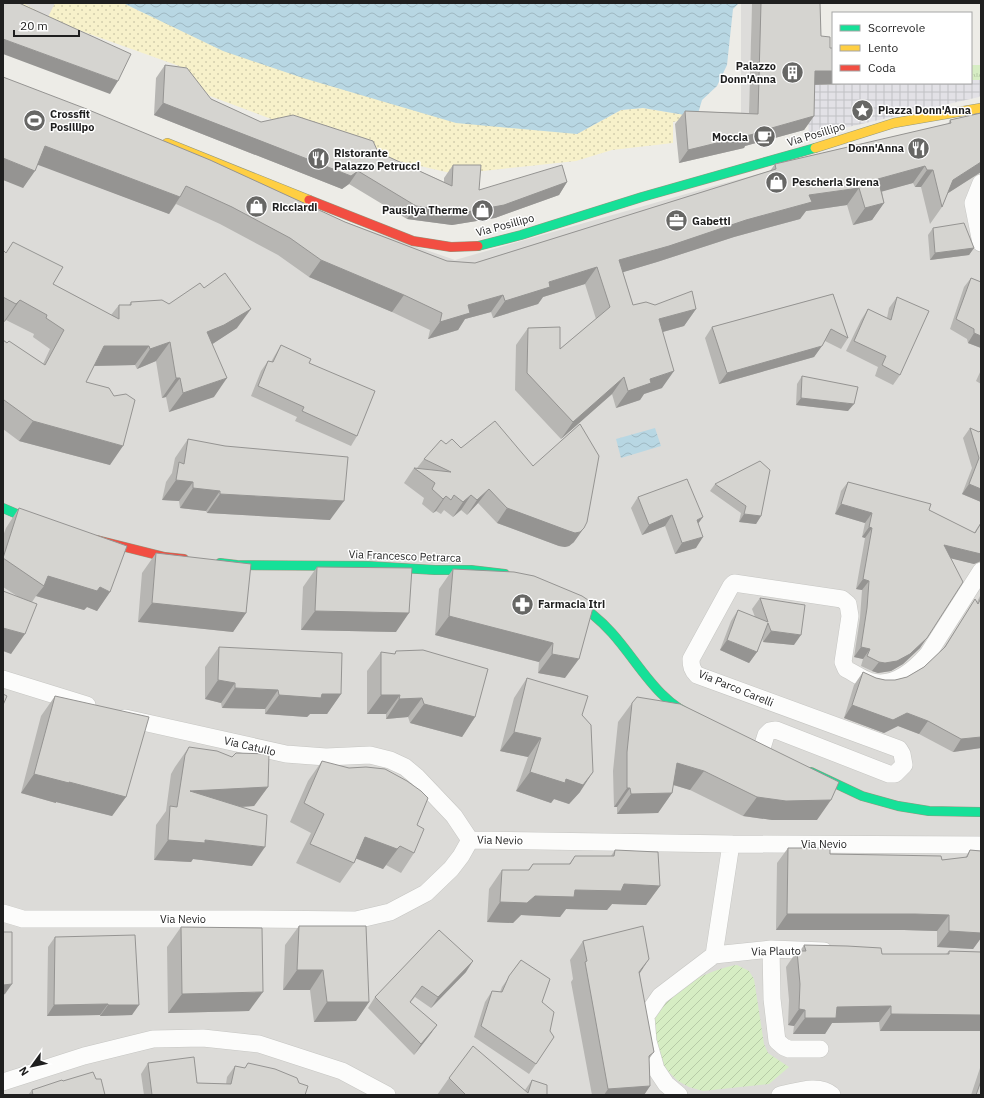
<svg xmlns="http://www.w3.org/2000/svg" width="984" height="1098" font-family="'IBM Plex Sans',sans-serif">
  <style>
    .residential { fill: #dcdbd8 }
    .grass { fill: url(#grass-tufts) }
    .sand { fill: url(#sand-dots) }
    .garden { fill: url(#garden-furrows) }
    .plaza { fill: url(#plaza-grid) }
    .water { fill: url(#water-waves) }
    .pier { fill: #dddcda }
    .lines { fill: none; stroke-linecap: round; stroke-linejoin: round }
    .street-casing { stroke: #c6c6c3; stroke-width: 18 }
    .fast-casing { stroke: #94987e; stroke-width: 10 }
    .slow-casing { stroke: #94987e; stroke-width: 10 }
    .jam-casing { stroke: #94987e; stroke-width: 10 }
    .street { stroke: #fcfcfb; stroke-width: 17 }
    .fast { stroke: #16e098; stroke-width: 9 }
    .slow { stroke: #ffcf43; stroke-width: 9 }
    .jam { stroke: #f24e42; stroke-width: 9 }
    .wall { fill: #b7b6b3 }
    .shaded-wall { fill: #959492 }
    .building { fill: #d5d4d0; stroke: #959492 }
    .labels { text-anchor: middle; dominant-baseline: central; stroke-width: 3; stroke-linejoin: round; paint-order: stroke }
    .poi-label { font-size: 11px; font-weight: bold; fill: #1f1f1f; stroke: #fff; text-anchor: start }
    .street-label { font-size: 11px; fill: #1f1f1f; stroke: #fff }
  </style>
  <defs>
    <pattern id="grass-tufts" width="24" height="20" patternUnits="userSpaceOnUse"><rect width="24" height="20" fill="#d6edc3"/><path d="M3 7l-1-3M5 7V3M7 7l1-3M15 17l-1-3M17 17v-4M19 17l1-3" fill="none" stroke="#b7cba7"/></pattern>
    <pattern id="sand-dots" width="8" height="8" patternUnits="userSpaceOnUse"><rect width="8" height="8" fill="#f7f1ca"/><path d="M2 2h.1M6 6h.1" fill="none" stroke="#d3cead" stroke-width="1.8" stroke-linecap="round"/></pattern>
    <pattern id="garden-furrows" width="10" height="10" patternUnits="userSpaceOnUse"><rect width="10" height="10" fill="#d6edc3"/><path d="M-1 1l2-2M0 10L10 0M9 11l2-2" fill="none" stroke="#b7cba7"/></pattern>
    <pattern id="plaza-grid" width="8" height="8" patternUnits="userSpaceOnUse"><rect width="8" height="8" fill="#e2e1e6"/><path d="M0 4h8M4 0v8" fill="none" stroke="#c1c1c5"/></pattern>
    <pattern id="water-waves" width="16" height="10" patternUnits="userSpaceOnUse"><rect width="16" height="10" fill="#b8d7e3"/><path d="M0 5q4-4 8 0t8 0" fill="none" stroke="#9eb8c2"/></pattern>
  </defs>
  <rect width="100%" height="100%" fill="#edece7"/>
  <path class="residential" d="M3,95L244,187L455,260L714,186L945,124L981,118V1095H3Z"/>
  <path class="grass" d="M971,65H981V80H971Z"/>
  <path class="sand" d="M3,3H123L139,11L577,134L621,110L643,108L697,117L673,122V143L612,150L576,161L455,174L359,152L210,96L179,66Z"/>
  <path class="garden" d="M737,965L749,971L754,979L764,1044L768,1053L789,1067L769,1084L703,1091L689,1087L678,1081L665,1068L657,1052L654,1014C657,1009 661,1003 665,999C678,985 718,967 737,965Z"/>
  <path class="plaza" d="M971,80H981V95L979,97L809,136L806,85L892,83H971Z"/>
  <path class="water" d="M123,3H739L733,9L727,65L717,86L702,100L697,117L643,108L621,110L577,134L456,123L303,78L223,51Z
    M655,428L661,446L621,458L616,439Z"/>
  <path class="pier" d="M23,3H55L48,17Z
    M741,3H752L749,127L741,124Z"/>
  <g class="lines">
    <defs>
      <path id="street" d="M981,183L973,203L981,243
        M3,679L87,705
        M125,718L286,754L326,757L370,755L390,760L405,767L417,777L454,816L470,840
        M762,748L766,735L770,731L776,730L889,774H895L904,765L902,754L899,749L697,675C692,670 691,666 691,659L731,586L734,583L842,599L848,604L850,616L843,662L846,669C854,673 861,678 869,681C892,689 914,670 928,654L981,571
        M470,840L731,844L981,845
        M3,913L23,919H255L356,920L390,912L426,893L451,869L461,856L470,840
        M771,949L772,999L777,1041L784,1047L789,1049H820
        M714,955L771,949L824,951
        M3,1082L84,1056L153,1039L203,1038L259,1044L342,1071L387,1095
        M679,1095L666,1084L656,1069L648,1041L646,1016L660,996L714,955L731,844
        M780,1095C796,1092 818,1083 832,1095"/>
      <path id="fast" d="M478,246L521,235L642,197L815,148
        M3,508L42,525
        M220,563L237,565L368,566L435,570H471L505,574
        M567,596C584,607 598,617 612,633C639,663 657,702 697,718
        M811,772L862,796L898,806L929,811L981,812"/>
      <path id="slow" d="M167,143L309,200
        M815,148L894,123L981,108"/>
      <path id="jam" d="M309,200L413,241L451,247L478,246
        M97,540L165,557L184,559"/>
    </defs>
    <use href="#street" class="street-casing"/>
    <use href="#fast" class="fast-casing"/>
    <use href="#slow" class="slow-casing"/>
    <use href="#jam" class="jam-casing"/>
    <use href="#street" class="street"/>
    <use href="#fast" class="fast"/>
    <use href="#slow" class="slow"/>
    <use href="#jam" class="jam"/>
  </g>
  <path class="wall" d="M752,3H820L821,36L830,48L833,83H880L814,85V116L804,130L745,146L744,148L679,163L675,124L685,111L749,113Z
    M165,65L211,99L261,122L378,152L444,182V178L453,165L479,190L567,182L559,195L495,218L452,225L407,219L349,184L342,189L154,115L156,78Z
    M3,77L345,222L447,261L475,263L770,171L775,164L948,124L950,120L981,113V172L948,193L942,207L930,224L921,187H915L913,183L882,191L884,203L872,220L853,225L847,205L806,211L800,219L734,237L657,262L623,272L633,305H655L696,309L684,326L663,332L662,388L644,394L640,400L616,408L612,394L561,439L515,390L516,345L528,328L560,349L596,319L585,284L543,297L538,304L493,318L491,312L465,319L458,330L428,339L430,330L392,312L309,277L278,255L220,224L176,204L169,214L38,164L23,188Z
    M933,228L974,248L969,255L930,260L928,235Z
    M3,250L6,253L53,284L111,315L119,305H129L131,302L169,304L237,328L212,344L214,397L169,412L166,397L162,398L156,361L137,369L135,365L94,366L86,382L110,465L19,441L3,429V340L43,364L50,349L33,337L34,334L6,320L3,323Z
    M971,278L981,282V348L968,343L967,339L950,329L964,287Z
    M833,294L848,338L841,349L825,341L814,357L719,384L705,338L712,327Z
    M897,297L900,375L893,385L875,376L878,367L846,351L861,320L868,309L887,318L889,308Z
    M281,345L309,363L357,436L351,446L295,421L297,417L251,396L261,371L268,361L271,362L275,355Z
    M981,370V384L976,381Z
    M802,376L848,411L796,405L797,384Z
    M970,428L979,432L981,430V502L962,494L972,468L963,438Z
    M188,439L330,520L207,513L206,511L180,508L179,501L162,500L166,482L172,473L175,458Z
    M446,444L461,448L574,542L569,546L565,547L559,546L497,523L478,503L467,515L461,510L453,517L444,510L441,514L436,511L433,513L422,504L424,498L404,483L414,468H417L424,459Z
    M848,482L929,510L974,533L981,522V561L974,564L951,558L920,648L903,664L891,671L878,673L872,671L861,666L863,659L854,657L860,618L862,590L856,589L865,538L862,537L865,523L835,514L841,491Z
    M715,484L761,516L756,524L739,522L741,513L710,491Z
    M638,497L698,524L696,548L675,554L665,526L642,535L631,508Z
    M19,508L110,592L97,611L87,607L84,610L36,596L32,602L11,654L17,596L3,587V536L6,528Z
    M156,553L246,613L233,632L138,622L142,573Z
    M317,567L396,632L301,630L303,587Z
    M453,569L534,576L565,678L538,673L539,662L435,635L439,589Z
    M981,594V748L953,752L919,734L898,726L884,733L844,718L854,685L863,672L876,678L885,680H895L907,677L924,667L943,649L967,612L975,599L977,602Z
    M760,598L794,645L763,642L762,638L757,652L749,663L720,650L731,621L738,610L755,617L752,609Z
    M219,647L341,694L327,714H310L307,717L265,714V709L222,708L221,703L205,699V667Z
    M396,651L475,717L462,737L410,723L408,717L386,719V714H367V671L381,652L394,654Z
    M527,678L582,715L580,792L569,804L554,799L551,803L516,791L528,757L500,751L514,698Z
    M55,696L126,797L112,816L56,802V803L21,793L41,716Z
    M632,703L817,820H772L743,816L690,790L673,785L672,793L658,813L617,814V807H614L613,771L618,722Z
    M189,747L268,787L254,806L241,807L252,866L193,859L191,862L154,860L156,825L166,811L171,774L175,767Z
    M322,761L417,825L414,853L401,873L386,865L383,869L356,858L354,863L340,883L296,863L311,833L290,822L308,781Z
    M788,848L830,854L942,860L965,858L970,850L981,851V938L973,949L937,947V931L904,930H776L777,863Z
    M615,850L660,886L646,905L612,904L607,910L566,909L560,917L521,915L513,923L487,922L489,889L502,870H528L533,864H569L575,856H611Z
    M299,926L369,1002L356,1021L314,1022L310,990H283L285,945Z
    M181,927L249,1011L168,1013L167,947Z
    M55,937L132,1015L100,1016V1015L47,1016L48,947Z
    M583,941L639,974L654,1052L649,1059L650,1086L644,1095H592L571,982L573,979L570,960Z
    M804,945L882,954H946L949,951L981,952V1031H880L879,1022L832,1023L825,1034H793L794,1026L788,1025L789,1000L786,967L797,951H800Z
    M521,960L542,1002L536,1064L529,1074L474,1037L485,1002L492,991L500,992L502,987Z
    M466,972L431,1008L415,997L410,1003L437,1025L429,1036L414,1055L368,1008L375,997Z
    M148,1063L197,1083L226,1084L227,1077L235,1066L299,1083L305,1095H144L141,1074Z
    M981,1067V1095H971L980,1068Z
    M449,1078L525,1090L532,1080L547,1095H437Z
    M96,1079L105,1095H28L32,1090L63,1081Z"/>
  <path class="shaded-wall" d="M3,39L118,81L110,94L3,54Z
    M815,71H833V83H880L805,85Z
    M163,103L358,171L349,184L342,189L154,115Z
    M814,116L804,130L745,146L744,148L679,163L688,150L754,133Z
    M45,146L180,197L169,214L33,163Z
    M3,158L35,171L23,188L3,180Z
    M981,162V172L942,197L953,180Z
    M925,166L913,183L866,196L878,179Z
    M927,170H933L921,187H915Z
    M567,182L559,195L495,218L452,225L407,219L416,206Z
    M859,188L847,205L806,211L800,219L734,237L657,262L607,277L619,260L809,195Z
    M884,203L872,220L853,225L865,208Z
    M974,248L969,255L930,260L935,253Z
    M321,260L404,295L392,312L309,277Z
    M597,267L585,284L543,297L538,304L493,318L505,301L549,282Z
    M503,295L491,312L465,319L458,330L428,339L440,322L468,305Z
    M20,300L6,320L3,323L16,304Z
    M251,309L237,328L211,345L207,332Z
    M696,309L684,326L648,336L659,319Z
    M974,333L981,336V348L968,343Z
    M170,342L156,361L137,369L150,349Z
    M104,346H149L135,365L90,366Z
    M822,346L814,357L719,384L727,373Z
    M674,371L662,388L644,394L640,400L616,408L628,391L650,379Z
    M624,377L612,394L561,439L573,422Z
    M176,378H180L166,397L162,398Z
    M227,378L214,397L169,412L183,393Z
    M801,398L854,404L848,411L796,405Z
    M33,421L123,446L110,465L19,441Z
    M176,480L193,482L179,501L162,500Z
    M969,484L981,489V502L962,494Z
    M193,488L220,491L206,511L180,508Z
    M489,489L478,503L467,515L477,500Z
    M220,494L344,501L330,520L207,513Z
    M471,495L461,510L453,517L463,502Z
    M446,496L436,511L433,513L443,499Z
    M841,504L872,513L865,523L835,514Z
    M507,508L584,528L574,542L569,546L565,547L559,546L497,523Z
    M744,514L761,516L756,524L739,522Z
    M672,515L665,526L642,535L649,525Z
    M703,517L695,528L697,520Z
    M869,527L872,528L865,538L862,537Z
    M703,537L696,548L675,554L682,543Z
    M944,545L981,554V561L974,564L937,555Z
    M48,576L100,587L110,592L97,611L87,607L84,610L36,596L44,586Z
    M863,579L869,581L862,590L856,589Z
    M152,603L246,613L233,632L138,622Z
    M315,611L409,613L396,632L301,630Z
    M449,616L553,643L539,662L435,635Z
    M3,628L25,634L11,654L3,651Z
    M771,631L801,635L794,645L763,642Z
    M927,638L920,648L903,664L891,671L878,673L872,671L879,662Z
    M727,640L757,652L749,663L720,650Z
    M861,647L870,649L863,659L854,657Z
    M552,654L579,659L565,678L538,673Z
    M218,680L235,683L221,703L205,699Z
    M235,688L278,690L265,709L222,708Z
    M322,694H341L327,714H310L307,717L265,714L279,695Z
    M381,695H400L386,714H367Z
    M422,698L408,717L386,719L399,699Z
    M424,704L475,717L462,737L410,723Z
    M852,705L907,713L928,721L919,734L898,726L884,733L844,718Z
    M514,732L541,738L528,757L500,751Z
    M981,737V748L953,752L961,739Z
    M677,763L704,771L690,790L664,782Z
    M530,772L566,779L593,772L580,792L569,804L554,799L551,803L516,791Z
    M34,774L69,782L126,797L112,816L56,802V803L21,793Z
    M268,787L254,806L176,811L190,791Z
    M627,788H630L617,807H614Z
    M672,793L658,813L617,814L631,794Z
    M757,797L831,800L817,820H772L743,816Z
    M365,837L400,846L383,869L352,857Z
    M168,840H205L265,847L252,866L193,859L191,862L154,860Z
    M624,884L660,886L646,905L612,904L607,910L566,909L560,917L521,915L513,923L487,922L500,902L535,896L575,890Z
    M787,914H915L949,915L937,931L904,930H776Z
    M949,931L981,933V938L973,949L937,947Z
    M649,959L636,979L639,972Z
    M473,961L466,972L431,1008L438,997Z
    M297,970H323L310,990H283Z
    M12,984L5,994L3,995V985Z
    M263,992L249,1011L168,1013L182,994Z
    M327,1002H369L356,1021L314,1022Z
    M108,1004L100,1015L47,1016L54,1005Z
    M108,1005H139L132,1015L100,1016Z
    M891,1006L879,1022L832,1023L825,1034H793L805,1018L837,1007Z
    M799,1009L805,1010L794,1026L788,1025Z
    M891,1014L981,1015V1031H880Z
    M437,1025L429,1036L414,1055L421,1044Z
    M650,1086L644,1095H604L608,1089Z"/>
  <path class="building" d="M3,3H19L131,54L118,81L3,39Z
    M761,3H820L821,36L830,37V48H833V71H815L814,116L754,133V134L688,150L685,111L758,114Z
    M165,65L187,68L211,99L261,122L293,115L373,141L378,152L452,186L453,165H481L479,190L562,165L567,182L504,205L461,213L416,206L358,171L351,176L163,103Z
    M3,77L84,108L210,160L345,222L447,261L475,263L776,169L775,164L951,123L950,120L981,113V162L953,180L942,207L933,170H927L925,166L878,179L884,203L865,208L859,188L809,195L812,202L746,220L669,246L619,260L633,305L646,302L655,305L692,291L696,309L659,319L674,371L650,379L651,383L628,391L624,377L573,422L527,373L528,328L560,327V349L610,307L597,267L549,282L550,287L505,301L503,295L468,305L470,313L440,322L442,313L404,295L321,260L290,238L232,207L186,186L180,197L45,146L35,171L3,158Z
    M964,223L974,248L935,253L933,228Z
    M13,242L63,267L53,284L119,319V305H131V302L162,300L169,304L200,283L204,288L225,273L251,309L224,325L207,332L227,378L183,393L180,378H176L170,342L150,349L149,346H104L86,382L109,388L114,396L126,394L135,400L123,446L33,421L4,400L3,401V340L7,343L9,341L45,365L64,330L46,318L47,315L20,300L16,304L3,297V250L6,253Z
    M971,278L981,282V336L974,333V329L956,319Z
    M833,294L848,338L831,329L822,346L727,373L712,327Z
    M897,297L929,311L900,375L882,365L886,356L854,341L868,309L891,320Z
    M281,345L311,359L309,363L375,391L357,436L302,411L304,407L258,386L268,361L273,362Z
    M802,376L858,387L854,404L801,398Z
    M495,421L533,466L580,424L599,456L587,522L584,528L580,532L575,533L569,531L507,508L489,489L477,500L471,495L463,502L454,495L451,500L446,496L443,499L432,489L435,483L414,468L451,472L424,459L441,440L446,444L452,439L461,448Z
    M970,428L979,432L981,430V489L969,484L979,458Z
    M188,439L225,446L348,457L344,501L220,494V491L193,488V482L176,480L179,462L184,464Z
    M760,461L770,470L761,516L744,514L746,506L715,484Z
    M687,479L703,517L697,520L703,537L682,543L672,515L649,525L638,497Z
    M848,482L931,504L929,510L975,533L981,523V554L944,545L963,582L927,638L910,654L897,661L885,663L879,662L867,656L870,649L861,647L867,608L869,581L863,579L872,528L869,527L872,513L841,504Z
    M19,508L127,546L110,592L100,587L97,591L48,576L44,586L3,558Z
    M156,553L251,564L246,613L152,603Z
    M317,567L412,568L409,613L315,611Z
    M453,569L514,572L534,576L582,596L594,604L579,659L552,654L553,643L449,616Z
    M3,591L37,604L25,634L3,628Z
    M760,598L805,605L801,635L771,631L768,623L757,652L727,640L738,610L768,622Z
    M981,598V737L961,739L928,721L907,713L893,720L852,705L863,672L876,678L885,680H895L907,677L924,667L945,647L975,599L978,604Z
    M219,647L342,653L341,694H322L321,698L279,695L278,690L235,688V683L218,680Z
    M423,650L488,669L475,717L424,704L422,698L399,699L400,695H381V652L395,654L396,651Z
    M527,678L588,696L582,715L591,725L593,772L583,785L566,779L565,783L530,772L541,738L514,732Z
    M3,694L7,696L3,705Z
    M55,696L149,717L126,797L69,782V783L34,774Z
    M637,697L680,704L839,782L831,800L786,801L757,797L704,771L677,763L672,793L631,794L630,788H627V752L632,703Z
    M189,747L217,751L232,757L236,753L269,754L268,787L190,791L267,815L265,847L205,840V843L168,840L170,806L177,807L185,755Z
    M322,761L349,768L366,767L385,769L407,781L421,791L428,798L417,825L424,829L414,853L400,846L397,849L365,837L354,863L310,844L324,814L304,803Z
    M788,848H830V854L941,856L942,860L967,857L970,850L981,851V933L949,931V915L915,914H787Z
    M615,850L658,852L660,886L624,884L621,891L575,890L574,897L535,896L527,903L500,902L502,870H529L533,864H570L575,856H614Z
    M299,926H366L369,1002H327L323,970H297Z
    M643,926L649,959L639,972L654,1052L649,1056L650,1086L608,1089L585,962L587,961L583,941Z
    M181,927L262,928L263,992L182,994Z
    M439,930L473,961L438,997L422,986L410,1002L437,1025L421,1044L375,997Z
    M3,932H12V984L3,985Z
    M135,935L139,1005H108V1004L54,1005L55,937Z
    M804,945L847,946L881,948L882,954H949V951L981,952V1015L891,1014V1006L837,1007L836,1018H805V1010L799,1009L800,984L797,951H806Z
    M521,960L550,979L542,1002L554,1012L550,1031L554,1037L536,1064L481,1026L492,991L502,992L509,976Z
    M473,1046L528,1093L532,1080L547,1085V1095H466L449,1078Z
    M194,1057L197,1083L231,1084L235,1066L245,1068L248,1063L275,1069L297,1078L299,1083L308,1086L305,1095H152L148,1063Z
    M93,1072L96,1079H101L105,1095H33L32,1090L62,1080L63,1081Z
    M981,1081V1095H976Z"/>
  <defs>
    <symbol id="building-disc" viewBox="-11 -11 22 22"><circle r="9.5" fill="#676765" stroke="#fff"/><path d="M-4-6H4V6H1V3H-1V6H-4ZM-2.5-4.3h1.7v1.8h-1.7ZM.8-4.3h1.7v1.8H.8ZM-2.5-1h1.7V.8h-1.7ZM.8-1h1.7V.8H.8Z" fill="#fff"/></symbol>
    <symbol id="sight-disc" viewBox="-11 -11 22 22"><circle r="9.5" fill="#676765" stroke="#fff"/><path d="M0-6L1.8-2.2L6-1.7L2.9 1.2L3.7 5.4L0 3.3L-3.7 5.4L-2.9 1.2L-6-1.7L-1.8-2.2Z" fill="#fff"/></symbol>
    <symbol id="stadium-disc" viewBox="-11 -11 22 22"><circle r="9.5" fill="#676765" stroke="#fff"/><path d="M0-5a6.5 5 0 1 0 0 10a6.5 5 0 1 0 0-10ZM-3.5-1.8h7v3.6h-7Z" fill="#fff"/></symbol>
    <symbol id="cafe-disc" viewBox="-11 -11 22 22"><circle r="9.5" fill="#676765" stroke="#fff"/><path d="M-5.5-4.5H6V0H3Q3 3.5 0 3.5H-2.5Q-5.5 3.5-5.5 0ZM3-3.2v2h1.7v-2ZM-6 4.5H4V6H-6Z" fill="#fff"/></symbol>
    <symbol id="restaurant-disc" viewBox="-11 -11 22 22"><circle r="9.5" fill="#676765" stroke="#fff"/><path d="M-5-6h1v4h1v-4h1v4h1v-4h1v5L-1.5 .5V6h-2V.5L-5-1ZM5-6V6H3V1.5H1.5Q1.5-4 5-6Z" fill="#fff"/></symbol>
    <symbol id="shop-disc" viewBox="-11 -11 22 22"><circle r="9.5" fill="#676765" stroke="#fff"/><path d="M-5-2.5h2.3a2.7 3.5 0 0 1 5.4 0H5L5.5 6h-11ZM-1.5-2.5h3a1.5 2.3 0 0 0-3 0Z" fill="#fff"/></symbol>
    <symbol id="office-disc" viewBox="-11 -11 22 22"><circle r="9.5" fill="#676765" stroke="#fff"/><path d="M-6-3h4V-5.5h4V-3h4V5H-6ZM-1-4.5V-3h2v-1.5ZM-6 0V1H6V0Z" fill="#fff"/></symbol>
    <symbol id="pharmacy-disc" viewBox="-11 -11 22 22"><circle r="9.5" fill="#676765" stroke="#fff"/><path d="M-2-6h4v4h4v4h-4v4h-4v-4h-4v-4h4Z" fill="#fff"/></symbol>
  </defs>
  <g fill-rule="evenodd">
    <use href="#building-disc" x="780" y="60" width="25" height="25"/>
    <use href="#sight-disc" x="850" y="98" width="25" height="25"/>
    <use href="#stadium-disc" x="22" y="108" width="25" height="25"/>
    <use href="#cafe-disc" x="752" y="124" width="25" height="25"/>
    <use href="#restaurant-disc" x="906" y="136" width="25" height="25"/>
    <use href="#restaurant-disc" x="306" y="146" width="25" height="25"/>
    <use href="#shop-disc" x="764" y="170" width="25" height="25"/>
    <use href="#shop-disc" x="244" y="194" width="25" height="25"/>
    <use href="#shop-disc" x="470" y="198" width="25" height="25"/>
    <use href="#office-disc" x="664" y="208" width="25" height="25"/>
    <use href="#pharmacy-disc" x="510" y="592" width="25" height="25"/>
  </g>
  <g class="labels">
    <g class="poi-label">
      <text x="776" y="66" text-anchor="end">Palazzo<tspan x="776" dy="13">Donn'Anna</tspan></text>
      <text x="878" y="110">Piazza Donn'Anna</text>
      <text x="50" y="114">Crossfit<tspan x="50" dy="13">Posillipo</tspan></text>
      <text x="748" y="137" text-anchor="end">Moccia</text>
      <text x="904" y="148" text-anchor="end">Donn'Anna</text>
      <text x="334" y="153">Ristorante<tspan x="334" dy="13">Palazzo Petrucci</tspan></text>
      <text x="792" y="182">Pescheria Sirena</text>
      <text x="272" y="207">Ricciardi</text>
      <text x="468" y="210" text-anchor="end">Pausilya Therme</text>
      <text x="692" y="221">Gabetti</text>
      <text x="538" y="604">Farmacia Itri</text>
    </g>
    <g class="street-label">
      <text transform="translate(816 134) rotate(-17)">Via Posillipo</text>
      <text transform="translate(505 225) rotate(-15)">Via Posillipo</text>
      <text transform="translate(405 556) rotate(2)">Via Francesco Petrarca</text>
      <text transform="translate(736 688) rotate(22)">Via Parco Carelli</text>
      <text transform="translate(250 746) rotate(13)">Via Catullo</text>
      <text transform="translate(500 840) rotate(1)">Via Nevio</text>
      <text x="824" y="844">Via Nevio</text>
      <text x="183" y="919">Via Nevio</text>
      <text transform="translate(776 951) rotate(-1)">Via Plauto</text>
    </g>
  </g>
  <rect width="984" height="1098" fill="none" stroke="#1f1f1f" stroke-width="8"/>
  <rect x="832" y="12" width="140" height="72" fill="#ffffff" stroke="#a5a5a5"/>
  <rect x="840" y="25" width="20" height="6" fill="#16e098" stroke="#a5a5a5"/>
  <text x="868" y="32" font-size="12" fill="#1f1f1f">Scorrevole</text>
  <rect x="840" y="45" width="20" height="6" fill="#ffcf43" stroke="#a5a5a5"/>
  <text x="868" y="52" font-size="12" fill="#1f1f1f">Lento</text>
  <rect x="840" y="65" width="20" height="6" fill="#f24e42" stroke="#a5a5a5"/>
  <text x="868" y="72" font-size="12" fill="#1f1f1f">Coda</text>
  <g transform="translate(32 1066) rotate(237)" stroke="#ffffff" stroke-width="3" paint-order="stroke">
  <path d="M0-3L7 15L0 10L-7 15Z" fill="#1f1f1f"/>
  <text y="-6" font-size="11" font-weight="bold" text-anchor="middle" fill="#1f1f1f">N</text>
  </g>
  <path d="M14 30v6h65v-6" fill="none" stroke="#1f1f1f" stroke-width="2"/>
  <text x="20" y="30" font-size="12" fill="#1f1f1f" stroke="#ffffff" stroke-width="3" paint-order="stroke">20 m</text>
</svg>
